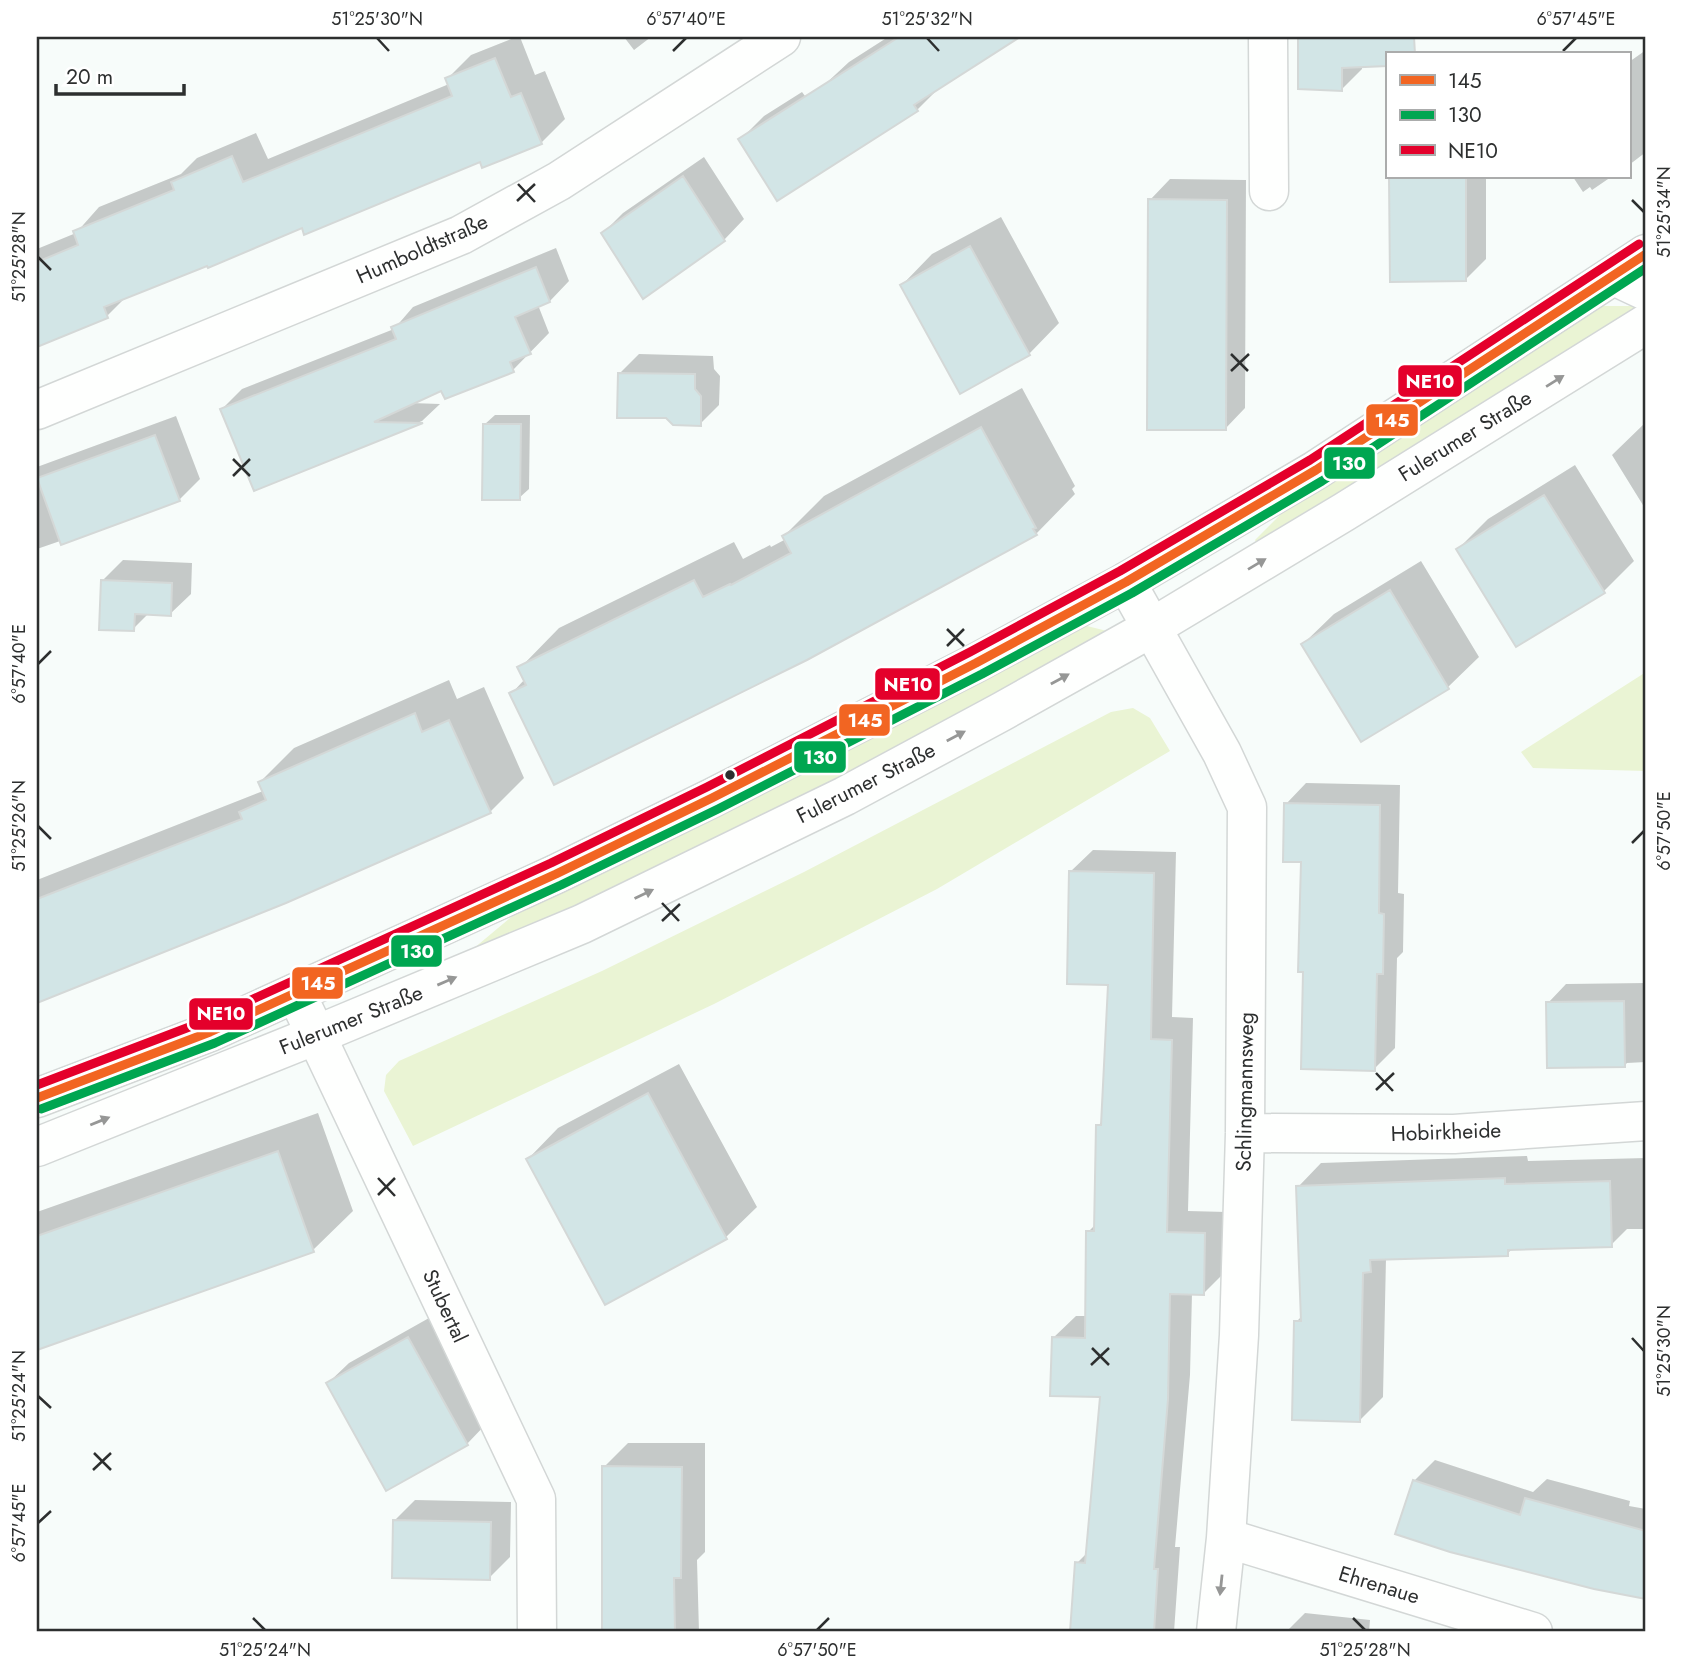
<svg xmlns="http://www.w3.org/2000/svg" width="1683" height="1669" font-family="Jost,sans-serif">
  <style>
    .green { fill: #eaf4d4 }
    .shadow { fill: #0003 }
    .building { fill: #d2e5e6; stroke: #d4d8d7; stroke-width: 2 }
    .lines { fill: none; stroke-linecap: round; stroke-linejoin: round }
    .minor-casing { stroke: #d3d7d6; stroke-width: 41 }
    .secondary-casing { stroke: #d3d7d6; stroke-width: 41 }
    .minor { stroke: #fefffe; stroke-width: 38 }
    .secondary { stroke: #fefffe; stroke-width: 38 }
    .bus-1-casing { stroke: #fff; stroke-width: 14 }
    .bus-2-casing { stroke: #fff; stroke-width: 14 }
    .bus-3-casing { stroke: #fff; stroke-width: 14 }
    .bus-1 { stroke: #f26522; stroke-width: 9 }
    .bus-2 { stroke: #00a651; stroke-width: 9 }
    .bus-3 { stroke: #e4002b; stroke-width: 9 }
    .oneway { fill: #969796 }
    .ticks { fill: none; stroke: #2d2f2f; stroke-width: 2.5 }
    .bus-dot { fill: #2d2f2f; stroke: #fff; stroke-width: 2.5 }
    .labels { text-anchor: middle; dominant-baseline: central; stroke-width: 5; stroke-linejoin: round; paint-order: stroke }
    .street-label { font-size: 21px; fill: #2d2f2f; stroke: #fff }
    .line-badge { stroke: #fff; stroke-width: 2.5 }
    .badge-label { font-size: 19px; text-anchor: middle; font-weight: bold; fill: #fff }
    .neatline { fill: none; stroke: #2d2f2f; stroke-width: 2.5 }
    .ticks-label { font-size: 18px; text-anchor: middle; fill: #2d2f2f }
  </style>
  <rect width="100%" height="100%" fill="#f7fcfa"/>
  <path class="green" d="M1590,306H1645L1258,547L1255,540L1293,502Z
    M1079,624L1115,633L844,778L553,921L473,949L522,908Z
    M1646,672V771L1533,768L1521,752Z
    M1133,708L1150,718L1170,751L937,889L714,1004L413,1146L384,1091L386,1075L399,1061L602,971L804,872L1111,712Z"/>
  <path class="shadow" d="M516,37H520L535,75L545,71L565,119L541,143L481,159L208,263L128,295L107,316L37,345V249L76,233L99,207L181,174L197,158L256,133L268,159L449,84L447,79L471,55Z
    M624,37H651L634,50Z
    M888,37H1017L940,87L917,110L741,139L764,116L802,92L808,100L849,62Z
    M1300,37H1395L1362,58V69L1342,89L1300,88Z
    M1646,50V152L1629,165V62Z
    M704,157L744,219L724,240L603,233L623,213Z
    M1391,177H1486V259L1466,279L1392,280Z
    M1573,177H1611L1592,190L1590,187L1583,192Z
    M1170,179L1246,180L1245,408L1225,429L1150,200Z
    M1001,217L1059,323L1029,354L902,285L932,254Z
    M556,248L569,281L550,301L538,305L549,333L513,370L442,388L411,403L440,404L422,421L254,488L222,409L242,389L394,329L413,307Z
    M639,354L713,356L714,369L720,376L719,405L700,424L620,373Z
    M1022,388L1075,486L1072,489L1075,494L1036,534L511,694L525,679L520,668L559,628L734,542L743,559L770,545L771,547L786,539L784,536L824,496Z
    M495,415H530L529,489L519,498L485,424Z
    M176,416L200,479L179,500L37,549V467Z
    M1646,422V510L1612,455Z
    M1575,465L1634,561L1603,592L1458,549L1488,519Z
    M123,560L192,563L191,594L170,614L149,613L133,629L102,581Z
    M1421,561L1479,657L1448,687L1362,739L1303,644L1334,614Z
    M449,680L457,699L484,687L524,778L490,812L37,1001V880L263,791L260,782L294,748Z
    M1306,783L1400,785L1398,893L1404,894L1403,952L1397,958L1395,1048L1374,1069L1302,860L1286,804Z
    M1093,850L1176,852L1172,1017L1193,1018L1188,1211L1227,1212L1226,1271L1204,1293H1192L1190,1375L1175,1547H1180L1174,1632H1071L1077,1563L1088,1552L1102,1395L1053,1338L1076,1316H1087L1088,1232L1096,1224L1098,1126L1103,1120L1110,984L1070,872Z
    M1646,983V1062L1627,1063L1624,1066L1548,1003L1566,984Z
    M679,1064L757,1207L726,1237L605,1303L528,1159L558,1128Z
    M318,1113L353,1211L313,1250L37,1348V1212Z
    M1527,1156L1528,1161L1646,1158V1229H1627L1611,1245L1513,1248L1507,1254L1386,1258L1383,1397L1360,1420L1296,1322L1303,1315L1298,1187L1321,1163Z
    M429,1318L487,1423L467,1444L328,1383L349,1363Z
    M628,1443H705V1552L697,1560L699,1632H602V1618L604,1616V1467Z
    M1435,1460L1533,1492L1547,1479L1630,1501L1629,1506L1646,1509V1598L1594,1588L1414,1481Z
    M415,1500L511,1502L510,1557L489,1578L394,1521Z
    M1305,1613L1370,1620L1369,1632H1286Z"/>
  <path class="building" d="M899,37H1020L914,105L918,111L777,201L738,139Z
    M1298,37H1414L1415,54H1387V66L1342,68V91L1298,89Z
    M495,58L511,97L521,93L542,144L482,168L480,162L304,235L302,228L208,268L207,266L104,307L108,318L37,347V262L78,245L73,231L174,190L171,182L232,156L243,182L452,96L445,78Z
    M683,176L725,241L643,299L601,233Z
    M1389,177H1466V281L1390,282Z
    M1148,199L1227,200L1226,430H1147Z
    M970,246L1030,355L960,394L900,285Z
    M536,267L550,302L515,317L531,354L510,362L514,372L445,399L441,391L374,422L423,423L254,491L220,409L396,339L391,327Z
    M618,373L695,374V389L701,396V426L673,425L666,418H617Z
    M483,424H521L520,500H482Z
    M981,427L1036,528L1033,529L1037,535L807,660L554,785L509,693L526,685L517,667L694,580L703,597L730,584L731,585L791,553L782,536Z
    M155,435L180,501L61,545L37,478Z
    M1544,495L1605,593L1516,647L1456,549Z
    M101,580L172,583L171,616L135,614L134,631L99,630Z
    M1390,590L1449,689L1361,742L1301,644Z
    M415,713L422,732L449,720L491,813L286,903L37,1003V899L242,819L239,812L266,800L258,782Z
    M1284,803L1380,805L1379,913L1384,914L1383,974H1377L1375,1071L1301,1069L1303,972H1298L1301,862H1283Z
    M1069,871L1154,873L1151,1039L1172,1040L1167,1232L1205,1233L1204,1295L1170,1294L1168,1399L1154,1569H1158L1154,1632H1070L1075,1562L1085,1563L1100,1397L1050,1396L1052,1337L1085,1338L1086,1231H1094L1096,1125H1101L1108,985L1067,984Z
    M1624,1001L1625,1067L1547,1068L1546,1002Z
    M648,1093L727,1239L605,1305L526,1159Z
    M278,1151L314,1252L37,1350V1236Z
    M1505,1178V1184L1610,1181L1612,1247L1508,1250V1256L1370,1260L1371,1272L1363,1273L1360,1422L1292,1420L1294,1321H1301L1296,1186Z
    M408,1337L468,1445L386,1491L326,1383Z
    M602,1466L682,1467L681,1578H674L675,1632H602Z
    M1413,1480L1520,1515L1525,1498L1646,1531V1599L1594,1589L1450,1552L1395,1534Z
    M393,1520L491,1522L490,1580L392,1578Z"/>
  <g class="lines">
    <defs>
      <path id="minor" d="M1268,37L1269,191
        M1614,276L1646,291
        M37,410L461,235L559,181L781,37
        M1126,582L1222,753L1247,807L1245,1133L1239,1335L1226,1538L1216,1632
        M296,993L536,1499L537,1632
        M1245,1133L1454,1134L1646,1121
        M1226,1538L1533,1632"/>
      <path id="secondary" d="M37,1098L210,1032L556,874L712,798L976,663L1126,582L1316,470L1646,254
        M37,1147L316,1035L582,924L845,796L1001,712L1151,628L1344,512L1646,324"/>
    </defs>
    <use href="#minor" class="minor-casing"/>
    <use href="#secondary" class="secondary-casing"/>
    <use href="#minor" class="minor"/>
    <use href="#secondary" class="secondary"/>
    <defs>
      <path id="bus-1" d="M37,1098L210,1032L556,874L712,798L976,663L1126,582L1316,470L1646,254"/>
      <path id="bus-2" d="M41,1109L215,1043L561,885L718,809L982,674L1132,593L1322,481L1646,268"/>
      <path id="bus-3" d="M37,1085L205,1021L551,863L707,787L970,652L1120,571L1310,460L1639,244"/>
    </defs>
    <use href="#bus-1" class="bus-1-casing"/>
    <use href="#bus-2" class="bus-2-casing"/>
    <use href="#bus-3" class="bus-3-casing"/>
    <use href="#bus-1" class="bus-1"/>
    <use href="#bus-2" class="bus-2"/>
    <use href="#bus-3" class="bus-3"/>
  </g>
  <defs><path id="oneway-solid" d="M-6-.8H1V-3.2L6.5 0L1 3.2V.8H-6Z" transform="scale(1.75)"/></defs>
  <g class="oneway">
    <use href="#oneway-solid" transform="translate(1555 381) rotate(-32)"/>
    <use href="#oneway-solid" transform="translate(1257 564) rotate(-31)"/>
    <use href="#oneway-solid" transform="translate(1060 679) rotate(-29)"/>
    <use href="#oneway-solid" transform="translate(956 736) rotate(-28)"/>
    <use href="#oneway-solid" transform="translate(644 894) rotate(-26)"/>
    <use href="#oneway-solid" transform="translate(447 981) rotate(-23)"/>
    <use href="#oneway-solid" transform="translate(100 1121) rotate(-22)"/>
    <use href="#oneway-solid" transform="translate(1221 1585) rotate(96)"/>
  </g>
  <path class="ticks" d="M377,38L389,51M927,38L939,51M673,51L686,38M1563,51L1576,38M518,184L535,202M1632,200L1644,212M517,201L535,184M38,257L51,270M1231,354L1248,371M1231,371L1249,354M233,459L250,476M233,476L250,459M947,629L964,646M947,646L964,629M38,664L51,651M38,826L51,839M1632,843L1644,831M662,903L679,921M662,921L680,904M1376,1073L1393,1091M1376,1090L1394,1073M378,1178L395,1196M378,1195L395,1178M1632,1338L1644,1351M1092,1348L1109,1365M1091,1365L1109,1348M38,1396L51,1408M94,1453L111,1470M93,1470L111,1453M38,1523L51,1511M253,1618L265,1630M1353,1618L1365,1630M817,1630L829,1618"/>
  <circle class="bus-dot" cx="730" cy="775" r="6"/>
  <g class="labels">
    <g class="street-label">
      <text transform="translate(422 249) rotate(-24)">Humboldtstraße</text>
      <text transform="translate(1465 436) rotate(-32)">Fulerumer Straße</text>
      <text transform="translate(866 783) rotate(-27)">Fulerumer Straße</text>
      <text transform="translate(351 1020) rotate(-22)">Fulerumer Straße</text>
      <text transform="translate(1245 1092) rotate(-89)">Schlingmannsweg</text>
      <text transform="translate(1446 1132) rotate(-2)">Hobirkheide</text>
      <text transform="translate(445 1306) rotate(65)">Stubertal</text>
      <text transform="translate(1379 1585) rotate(17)">Ehrenaue</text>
    </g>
  </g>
  <g class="line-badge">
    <rect x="1397" y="364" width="66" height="34" rx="7" fill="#e4002b"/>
    <rect x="1365" y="403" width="54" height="34" rx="7" fill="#f26522"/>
    <rect x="1323" y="446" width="53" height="34" rx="7" fill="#00a651"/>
    <rect x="874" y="667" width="67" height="34" rx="7" fill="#e4002b"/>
    <rect x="838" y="703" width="53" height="34" rx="7" fill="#f26522"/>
    <rect x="793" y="740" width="54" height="34" rx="7" fill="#00a651"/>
    <rect x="390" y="934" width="53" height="34" rx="7" fill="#00a651"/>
    <rect x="291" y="966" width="53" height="34" rx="7" fill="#f26522"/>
    <rect x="188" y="997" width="66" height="34" rx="7" fill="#e4002b"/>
  </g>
  <g class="badge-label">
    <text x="1430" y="388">NE10</text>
    <text x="1392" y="427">145</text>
    <text x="1349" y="470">130</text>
    <text x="908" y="691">NE10</text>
    <text x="865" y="727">145</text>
    <text x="820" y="764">130</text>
    <text x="417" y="958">130</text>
    <text x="318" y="990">145</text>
    <text x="221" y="1020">NE10</text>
  </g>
  <rect width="1683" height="1669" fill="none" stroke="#ffffff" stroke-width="77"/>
  <rect x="1386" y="52" width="245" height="126" fill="#ffffff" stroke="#abacac" stroke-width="2"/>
  <rect x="1400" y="75" width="35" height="10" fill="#f26522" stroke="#abacac" stroke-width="2"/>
  <text x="1448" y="88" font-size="21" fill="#2d2f2f">145</text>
  <rect x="1400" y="110" width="35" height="10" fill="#00a651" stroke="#abacac" stroke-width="2"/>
  <text x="1448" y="122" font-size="21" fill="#2d2f2f">130</text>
  <rect x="1400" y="145" width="35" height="10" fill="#e4002b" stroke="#abacac" stroke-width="2"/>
  <text x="1448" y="158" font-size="21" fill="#2d2f2f">NE10</text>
  <path d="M56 84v10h128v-10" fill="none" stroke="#2d2f2f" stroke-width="3.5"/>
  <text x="66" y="84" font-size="21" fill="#2d2f2f" stroke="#ffffff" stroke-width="5" paint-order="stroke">20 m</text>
  <rect x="38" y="38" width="1606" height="1592" class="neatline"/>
  <g class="ticks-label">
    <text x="377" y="25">51°25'30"N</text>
    <text x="686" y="25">6°57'40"E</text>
    <text x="927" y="25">51°25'32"N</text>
    <text x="1576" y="25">6°57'45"E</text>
    <text transform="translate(1664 212) rotate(-90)" y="6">51°25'34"N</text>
    <text transform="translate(19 257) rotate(-90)" y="6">51°25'28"N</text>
    <text transform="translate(19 664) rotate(-90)" y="6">6°57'40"E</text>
    <text transform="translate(19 826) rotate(-90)" y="6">51°25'26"N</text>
    <text transform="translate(1664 831) rotate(-90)" y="6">6°57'50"E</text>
    <text transform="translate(1664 1351) rotate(-90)" y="6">51°25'30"N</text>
    <text transform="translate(19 1396) rotate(-90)" y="6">51°25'24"N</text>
    <text transform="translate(19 1523) rotate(-90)" y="6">6°57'45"E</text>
    <text x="265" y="1656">51°25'24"N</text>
    <text x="817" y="1656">6°57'50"E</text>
    <text x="1365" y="1656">51°25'28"N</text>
  </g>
</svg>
